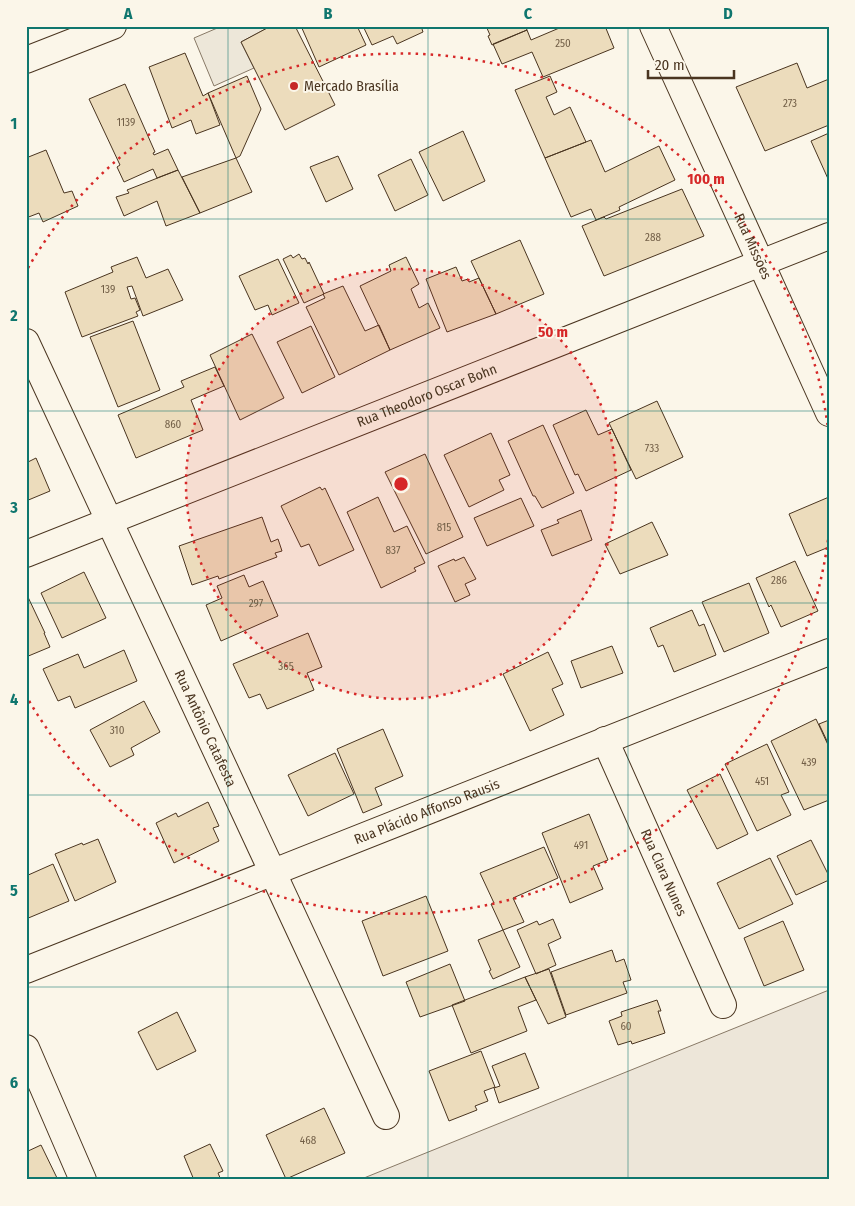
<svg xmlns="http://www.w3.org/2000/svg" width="855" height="1206" font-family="'Fira Sans Condensed',sans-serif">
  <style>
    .green { fill: #ede6d9; stroke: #887966 }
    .parking { fill: #ede7d9; stroke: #887966 }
    .building { fill: #ecdcbc; stroke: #4a3520 }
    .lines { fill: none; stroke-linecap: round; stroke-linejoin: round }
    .minor-casing { stroke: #4a3520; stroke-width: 28 }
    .minor { stroke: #fbf6e9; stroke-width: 26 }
    .grid { fill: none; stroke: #0f766e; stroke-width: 1; stroke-opacity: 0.55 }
    .ring { fill: none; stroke: #d62828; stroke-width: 2.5; stroke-dasharray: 2.5 5 }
    .poi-dot { fill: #c62828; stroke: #fbf6e9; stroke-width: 2 }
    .labels { text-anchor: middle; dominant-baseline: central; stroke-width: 4; stroke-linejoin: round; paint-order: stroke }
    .number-label { font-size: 11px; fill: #725f47 }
    .poi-label { font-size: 14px; fill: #4a3520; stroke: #fbf6e9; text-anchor: start }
    .street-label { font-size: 14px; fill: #4a3520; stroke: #fbf6e9 }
    .centre { fill: #d62828; stroke: #fbf6e9; stroke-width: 2.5 }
    .ring-label { font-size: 15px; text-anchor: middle; font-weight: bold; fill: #d62828; stroke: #fbf6e9; stroke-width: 4; stroke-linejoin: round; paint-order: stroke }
    .neatline { fill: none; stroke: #0f766e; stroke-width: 2 }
    .grid-label { font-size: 16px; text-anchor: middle; font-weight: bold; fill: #0f766e }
  </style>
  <rect width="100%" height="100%" fill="#fbf6e9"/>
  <path class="green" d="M829,990V1180H359Z"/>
  <path class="parking" d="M222,26H271L241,42L254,68L214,86L194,38Z"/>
  <path class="building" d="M271,26H295L335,105L285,130L241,42Z
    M301,26H357L366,45L319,67Z
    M363,26H421L423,32L397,44L393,36L372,45Z
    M486,26H529L526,27L527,30L492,45L488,36L490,35Z
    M564,26H605L614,48L543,77L532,52L502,64L493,44L527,30L531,40Z
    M185,53L203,96L208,93L220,125L196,134L191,120L172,128L149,67Z
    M797,63L807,88L829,79V125L765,151L736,87Z
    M247,76L261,109L240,156L236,158L208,93Z
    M550,76L557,92L546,97L554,115L570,107L586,142L545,158L515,90Z
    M125,84L155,152L153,153L154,155L168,149L178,170L157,178L153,169L124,182L117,167L120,165L89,99Z
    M463,131L485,181L443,201L419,152Z
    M829,133V181L811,141Z
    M591,140L605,172L659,146L675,180L619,207L620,210L596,220L591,209L571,217L545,158Z
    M46,150L64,193L72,191L78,206L43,222L39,213L26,218V158Z
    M338,156L353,189L326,202L310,167Z
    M236,158L252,192L200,213L182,177Z
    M411,159L428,195L395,211L378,175Z
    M178,170L200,213L166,226L157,201L124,216L116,197L129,193L127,190Z
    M682,189L704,236L604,276L582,226L604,217L606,219Z
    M520,240L544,294L496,314L471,261Z
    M299,254L302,259L305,258L308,264L309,262L324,294L304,303L283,259L291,255L293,258Z
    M137,257L146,278L168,269L183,300L143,316L132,286L127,287L131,299L135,298L140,310L136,312L138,316L82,337L65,292L113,272L111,267Z
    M406,257L419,284L411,289L419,308L428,303L440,328L390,350L360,286L391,271L389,265Z
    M278,259L299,303L272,315L268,305L255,310L239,276Z
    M456,267L462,281L468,279L469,282L479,278L496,314L447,332L426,279Z
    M343,286L365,331L379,325L390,350L339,375L306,307L325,298L323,294Z
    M133,321L160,390L118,407L90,337Z
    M311,326L335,377L302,393L277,342Z
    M252,334L284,398L240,420L210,355Z
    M215,367L224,386L191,400L203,430L136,458L118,415L184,387L181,381Z
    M657,401L683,457L636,479L609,423Z
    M586,410L598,435L612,429L631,470L586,491L578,474L575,475L553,425Z
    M543,425L574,493L542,508L535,496H533L508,441Z
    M491,433L510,475L499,480L504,490L469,507L444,455Z
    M425,454L463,537L426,554L385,472Z
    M36,458L50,491L26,501V463Z
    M320,487L322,490L325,488L354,550L319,566L309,544L301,547L281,506Z
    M378,497L394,532L407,526L425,563L414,568L416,571L381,588L347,512Z
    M829,497V547L807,556L789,514Z
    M521,498L534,526L487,546L474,518Z
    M581,510L592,540L552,556L541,530L559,523L557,520Z
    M262,517L271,542L278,539L282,551L275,553L277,557L219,579L218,576L192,585L179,546Z
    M652,522L668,555L620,574L605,544Z
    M464,557L476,579L465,584L470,595L455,602L438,566L454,559L455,561Z
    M795,561L818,611L781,627L771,605L769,607L756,578Z
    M84,572L106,618L62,638L41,593Z
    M244,575L249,587L263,581L278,616L221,641L206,605L222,598L217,586Z
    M749,583L769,633L724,652L702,602Z
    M27,595L45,633H44L50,647L26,657Z
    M692,610L699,626L704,624L716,655L674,672L663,645L658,647L650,628Z
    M308,633L322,667L307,673L314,690L267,709L260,694L249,698L233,664Z
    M612,646L623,673L581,688L571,661Z
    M124,650L137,681L75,708L70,696L58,701L43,669L78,654L84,668Z
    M548,652L563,684L552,689L564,715L530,731L503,674Z
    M144,701L160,732L131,748L134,755L110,767L90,730Z
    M816,719L829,747V800L804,810L771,741Z
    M829,720V740L827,741L819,724Z
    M383,729L403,776L375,788L382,805L363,813L337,749Z
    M767,744L789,792L781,795L791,815L757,831L725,764Z
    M335,753L354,794L308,816L288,775Z
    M720,774L748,834L717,849L687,790Z
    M208,802L219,826L213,828L219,841L174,863L156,823L176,813L178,817Z
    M589,814L608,860L593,866L603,889L570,903L542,833Z
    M98,839L116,882L75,901L55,854L82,843L83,845Z
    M811,840L829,876V880L796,895L777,856Z
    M544,847L558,878L513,898L524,922L503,930L491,904L494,903L480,873Z
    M770,858L793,904L739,929L717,883Z
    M53,864L69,901L26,919V876Z
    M426,896L448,951L383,976L362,921Z
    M553,919L561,938L548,944L556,965L536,974L517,930L537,921L539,925Z
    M783,921L804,970L764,986L744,938Z
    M503,930L520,967L493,979L489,971L491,970L478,940Z
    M612,950L616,962L624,959L631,980L623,982L627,993L566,1015L551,972Z
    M450,964L465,1001L420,1017L406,982Z
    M549,969L566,1017L548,1024L525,977Z
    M525,977L536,1000L518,1007L527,1031L471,1053L452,1005Z
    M657,1000L661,1011H658L665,1033L632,1044L631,1041L618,1045L609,1021L622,1016L621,1012Z
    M177,1012L196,1051L157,1070L138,1032Z
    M481,1051L495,1087L484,1091L488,1101L475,1106L477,1110L449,1121L429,1071Z
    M525,1053L539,1088L499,1103L494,1088L500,1086L492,1066Z
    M324,1108L345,1153L286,1179L266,1135Z
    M210,1144L223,1171L218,1173L221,1180H194L184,1156Z
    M41,1145L58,1180H26V1152Z"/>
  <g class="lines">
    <defs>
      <g id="minor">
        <path id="s1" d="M653,26L829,413"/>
        <path d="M26,60L113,26"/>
        <path id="s2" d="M26,342L386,1116"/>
        <path id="s3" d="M26,554L829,236"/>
        <path id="s4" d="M605,740L723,1005"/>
        <path id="s5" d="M26,970L829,652"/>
        <path d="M26,1048L83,1180"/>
      </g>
    </defs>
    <use href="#minor" class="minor-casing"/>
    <use href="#minor" class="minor"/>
  </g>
  <path class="grid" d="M228,26V1180M428,26V1180M628,26V1180M26,219H829M26,411H829M26,603H829M26,795H829M26,987H829"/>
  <circle cx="401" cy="484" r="215" fill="#d62828" fill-opacity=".12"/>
  <g class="ring">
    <circle cx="401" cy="484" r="215"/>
    <path d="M828 540A431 431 0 0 1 28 699M28 268A431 431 0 0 1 828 428"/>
  </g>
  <circle class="poi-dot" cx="294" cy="86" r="5"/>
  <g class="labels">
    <g class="number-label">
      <text x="563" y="43">250</text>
      <text x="790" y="103">273</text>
      <text x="126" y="122">1139</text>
      <text x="653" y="237">288</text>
      <text x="108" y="289">139</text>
      <text x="173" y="424">860</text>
      <text x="652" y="448">733</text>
      <text x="444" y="527">815</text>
      <text x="393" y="550">837</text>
      <text x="779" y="580">286</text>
      <text x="256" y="603">297</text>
      <text x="286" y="666">365</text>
      <text x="117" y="730">310</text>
      <text x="809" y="762">439</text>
      <text x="762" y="781">451</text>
      <text x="581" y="845">491</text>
      <text x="626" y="1026">60</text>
      <text x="308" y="1140">468</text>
    </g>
    <g class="poi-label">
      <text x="304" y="86">Mercado Brasília</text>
    </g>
    <g class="street-label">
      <text stroke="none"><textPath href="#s1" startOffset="242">Rua Missões</textPath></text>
      <text stroke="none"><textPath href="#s3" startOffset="431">Rua Theodoro Oscar Bohn</textPath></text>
      <text stroke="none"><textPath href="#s2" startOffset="426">Rua Antônio Catafesta</textPath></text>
      <text stroke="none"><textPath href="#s5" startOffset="431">Rua Plácido Affonso Rausis</textPath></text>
      <text stroke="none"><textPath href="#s4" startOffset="145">Rua Clara Nunes</textPath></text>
    </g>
  </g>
  <circle cx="401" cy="484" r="8" class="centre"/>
  <g class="ring-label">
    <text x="706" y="184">100 m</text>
    <text x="553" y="337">50 m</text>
  </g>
  <rect width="855" height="1206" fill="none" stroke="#fbf6e9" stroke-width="55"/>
  <path d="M648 70v8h86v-8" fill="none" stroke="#4a3520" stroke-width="2.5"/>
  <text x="655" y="70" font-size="15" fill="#4a3520" stroke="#fbf6e9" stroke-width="4" paint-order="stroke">20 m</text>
  <rect x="28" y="28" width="800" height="1150" class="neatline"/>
  <g class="grid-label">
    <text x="128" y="19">A</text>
    <text x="328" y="19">B</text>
    <text x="528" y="19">C</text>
    <text x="728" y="19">D</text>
    <text x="14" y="129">1</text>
    <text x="14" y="321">2</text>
    <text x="14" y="513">3</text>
    <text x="14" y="705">4</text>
    <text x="14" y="896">5</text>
    <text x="14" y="1088">6</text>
  </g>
</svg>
